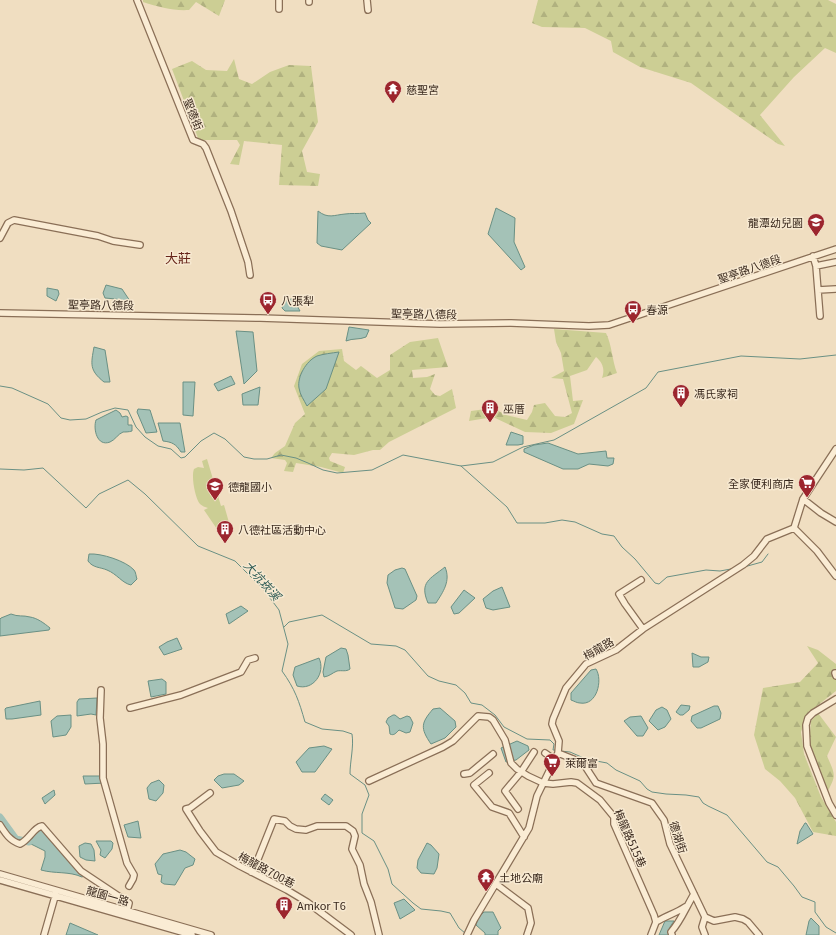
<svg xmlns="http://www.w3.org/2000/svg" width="836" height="935" font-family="Georgia,'Noto Sans TC',serif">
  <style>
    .green { fill: #ccce94 }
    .forest { fill: url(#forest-firs) }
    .water { fill: #a4c2b7; stroke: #6a9084 }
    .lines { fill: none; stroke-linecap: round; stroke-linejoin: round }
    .stream { stroke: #6a9084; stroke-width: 1 }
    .river { stroke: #a4c2b7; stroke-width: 7 }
    .minor-casing { stroke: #8a6f57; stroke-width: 8 }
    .minor { stroke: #faecd4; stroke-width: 5.5 }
    .labels { text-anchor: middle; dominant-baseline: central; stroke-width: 3; stroke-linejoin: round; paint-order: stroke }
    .poi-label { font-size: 11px; fill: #39281d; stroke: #f7e9d1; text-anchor: start }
    .street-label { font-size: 11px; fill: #39281d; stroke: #f7e9d1 }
    .water-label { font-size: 12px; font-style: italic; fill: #2b5953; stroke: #f7e9d1 }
    .quarter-label { font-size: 13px; fill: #67251a; stroke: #f7e9d1 }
  </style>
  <defs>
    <pattern id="forest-firs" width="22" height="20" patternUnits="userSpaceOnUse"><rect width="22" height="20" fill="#ccce94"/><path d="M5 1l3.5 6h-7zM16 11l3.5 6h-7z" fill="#b0b17f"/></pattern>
  </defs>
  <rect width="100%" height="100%" fill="#f0dec1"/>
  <path class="green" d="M207,459L221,506L224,505L230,526L219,532L204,510L208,508C205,507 202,506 200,504C195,498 191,476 194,469L198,467L204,468L202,461Z"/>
  <path class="forest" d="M143,0H225L219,16L196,2L189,10C173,11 159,7 143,2Z
    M538,0H828L836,4V53L825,48L794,77L760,115L785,146L778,144L691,83L640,67L613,52L611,41L585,28L542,27L532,23Z
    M234,59L239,79L252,84L270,72L289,65L311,66L318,122L302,151L307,172L320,174L318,186L279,185L282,145L244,141L239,165L230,164L240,145L237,140H202L198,138L172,69L192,61L206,70L227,71Z
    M554,329L606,333C612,345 612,360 617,373L602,378C605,369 603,363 596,357L587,370L570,376L573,401L583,400L574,424L551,433L525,432L493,417L469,421L471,411L493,408L506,415L527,420L532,412L534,405L545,403L555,416L565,417L572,413L563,379L551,378L564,371L561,353L556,342Z
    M438,338L448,367L412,370L413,378L427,377L435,374L430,389L435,395L440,396L452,389L456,408L389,442L380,450H373L354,455L332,453L329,458L330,461L345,467L343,473L321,467L296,463L293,472L284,471L287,463L285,460L271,458L275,453L285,446L295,423L305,414L294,386L302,364L319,351L342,349L344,361L356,370L361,366L377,378L390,370V355L410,342Z
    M807,646L818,650L836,664V691L808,713L801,732L804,754L821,797L836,822V836L813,832L795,798L780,781L765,769L754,735L763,688L800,682L818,663Z
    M818,713L836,737L827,756C836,776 836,775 827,793L809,744L811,721Z"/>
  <path class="water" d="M496,208L515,218L514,242L525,267L521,270L488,234Z
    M318,211C328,219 334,215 345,214C351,213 358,214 365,213L368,220L371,223L342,250L321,246L317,243Z
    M106,285L122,289L130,301L124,304L116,299L105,298L103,293Z
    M47,288L58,290L59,294L56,301L47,296Z
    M292,299L296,304L300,311H285L282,308L285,300Z
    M349,327L369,330L366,337C359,340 353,338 346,341Z
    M236,331L253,332L257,371L244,384Z
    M94,347L105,350L110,382H104C89,370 91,364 94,347Z
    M339,352L326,389L307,406C304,400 300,395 299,388C297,377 306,361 317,356C323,354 332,353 339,352Z
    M231,376L235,384L218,391L214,384Z
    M183,382H195L193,416L183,415Z
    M260,387L258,405H243L242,394Z
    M138,409L150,410L157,432L146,433L137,412Z
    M116,410L120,413L122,417L126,416L128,417V425H132V431C129,432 125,432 123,432C118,434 115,440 110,442C97,447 93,429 96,420Z
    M158,423H180L185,452H181C176,444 172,442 163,441Z
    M511,432L523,436V444L518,445H506Z
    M548,443L578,454L606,451L607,458H614L613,464L608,466L589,464L578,469H563L524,452V449L534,445Z
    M89,554C101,553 126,561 134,570C136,572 136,577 137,579L131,585C122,583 117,574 107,570C100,567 93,568 88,561Z
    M445,567C451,581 443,592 436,603H428C419,582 430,579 445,567Z
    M402,568L405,569L417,596L416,600L403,609L395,608L387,583L388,575L395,570Z
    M502,587L510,607L493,610L486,608L483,599L493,591Z
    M464,590L475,598L459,613L454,614L451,607Z
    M241,606L248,611L229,624L226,614Z
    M11,614C18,617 23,615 30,617C37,618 44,623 50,628L49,630L0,636V619L1,618Z
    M177,638L182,649L164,655L159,647L167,642Z
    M341,648L346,649L348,655L350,669C346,672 342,670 337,671C332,673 330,676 324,677L323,672L326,657Z
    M692,653L701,657H709L708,662L699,667H693Z
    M319,658C326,673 313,691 297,686L293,675L295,667Z
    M596,669C603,680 597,706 580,703C577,703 574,701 571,700V693L591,670Z
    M162,679L166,682V694L151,697L148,681Z
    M97,698L96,715L91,714L77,716V702L79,699Z
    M40,701L41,715L12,719H6L5,709L6,708Z
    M681,705L690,706L689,710L683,715H680L676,712Z
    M714,706H718L721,713L720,719L701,728H697L691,721L692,716Z
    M662,707L667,710L671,719L665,727L658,730L649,721L656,710Z
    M440,708L455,721L456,727L445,738L431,744C420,728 421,723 433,709Z
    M71,715V727L66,735L53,737L51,721L57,716Z
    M393,715H395L400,719L407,716L410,717L413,723L410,732L406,733L399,730C396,733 394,736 390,734L389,726L386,722L388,718Z
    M641,716L648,728L643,736H637L624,721L630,717Z
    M517,741L528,746L529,750L516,760L506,762L501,748Z
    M324,746L332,749L315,772H302L296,762L309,748Z
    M224,774H234L244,781L239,785L222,788L214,780L218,776Z
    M83,776H101L105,783L85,784Z
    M159,780L164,785L163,793L156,801L149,799L147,788L151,783Z
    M54,790L55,795L45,804L42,798Z
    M325,794L333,800L329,805L321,799Z
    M138,821L141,838L128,837L124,825Z
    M805,823H806L813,834L797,844L800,831Z
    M40,827L84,876L82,877C69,871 55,874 41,870L45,857V851L29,843Z
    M96,841H111L113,843L112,849L105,858L100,855L101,850Z
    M85,843L91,844L94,850L95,861L86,860L80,857L79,846Z
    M427,843L431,845L439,854L437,868L434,874L421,873L417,868L418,860Z
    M180,850L186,852L195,859L193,865L185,868L175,885L164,884L161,882L162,875L158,874L155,864L163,854Z
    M404,899L415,910L400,919L394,903Z
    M484,912H493L501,928L498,931V935H485V933L476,925L478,918Z
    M811,918L819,926V935H806L809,921Z
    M665,921H674L670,927L669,935H659Z
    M70,923L98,935H66Z"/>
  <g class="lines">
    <path class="stream" d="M0,386L12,388L48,404L61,418L70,420L86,419L102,412L115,408L128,410L136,427L145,437L158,446L171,449L181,458L185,457L201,441L214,433L225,439L244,457L254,459H267L281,455L296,458L308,463L323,470L337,473L372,470L403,455L461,466L493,462L523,447L554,440L646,388L658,372L741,356L800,359L836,355
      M461,466L507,507L517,523H545L562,520L575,522L602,534L614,536L622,547L635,559L655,583L659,584L667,577L706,570L720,571L731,569
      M0,469L24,470L43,468L86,508L99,494L128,480L145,494L198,546L235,561L264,590L279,610L288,644L282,671C295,689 299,701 305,722L322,729L343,731L352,734C354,747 350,761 350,774L365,785L369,795L362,814V833L374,841L388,869L392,884L413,903L421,909L441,911L450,913L459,928L465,933
      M744,567L762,562L768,554
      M284,627L289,622L322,615L371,644L396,646L405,650L428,676L439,681L456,685L465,693L471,703L482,705L495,715L504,727L527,739L550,740L554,744L553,750H555
      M560,751L570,752L586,759L607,763L616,770L640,781L647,789L652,792L666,794L686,795L699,797L703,803L708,806L727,815L767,862L778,867L794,886L802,897L815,902V912L826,927L836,933"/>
    <path class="river" d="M0,817L16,839L29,842"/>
    <defs>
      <path id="minor" d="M137,0L193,140L203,144L206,148L231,211L248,262L250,275
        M279,0V9
        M367,0L368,10
        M309,2V0
        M0,238L8,223L14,220L98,236L113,241L140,245
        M813,256L816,266L820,316
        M816,266L836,262
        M818,290L836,289
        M0,313L260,318L440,324L511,323L589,326L609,325L836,249
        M803,499L821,513L836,522
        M794,528L817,551L836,576
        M641,580L619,594L625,604L643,629
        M836,673H835L836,676
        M101,690L100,718L103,744V778L127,863L134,875L133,879L129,886
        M836,699L813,713L808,718L806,725L807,746L829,803L836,815
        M130,708L181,695L241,672L248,660L255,658
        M545,753L555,760
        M558,753L583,763L596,783L652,803L664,820L670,844L705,917L702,927L705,935
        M489,773L474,785L492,807L509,813L524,837
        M464,774L470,773L493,754
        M369,781L443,747L453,741L478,716L489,717L493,720L505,740L511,763L517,769L528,776L543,783L553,784L571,782L577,783L600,800L614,817V824L654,915L656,922L651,935
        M210,793L190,808L186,809L200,831L216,852L240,866L287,890L307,902L351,935
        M518,809L505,791L521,772L534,752
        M0,825C5,833 10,841 20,844C29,840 34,827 42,826L81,871L129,903L127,911
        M251,872L254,869L274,819L285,821L290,826L296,829L306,830L317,826H346L353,831L355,836L352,849L360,865L364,884L371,902L379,935
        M0,874L211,935
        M0,880L192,935
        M496,884L528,908L531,923L527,935
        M705,917L714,921L735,917L743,919L748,922L759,935
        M656,922C666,916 676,913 685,907
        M44,935L56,893
        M467,935L474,920L529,828L537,796L558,753L559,741L552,724L553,719L566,688L586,664L616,650L643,629L743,565L754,556L767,539L794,528L803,499L836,449
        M672,935L671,932C681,921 686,907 694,894"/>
    </defs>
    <use href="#minor" class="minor-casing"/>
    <use href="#minor" class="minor"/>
  </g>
  <defs>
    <symbol id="temple-pin" viewBox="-11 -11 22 30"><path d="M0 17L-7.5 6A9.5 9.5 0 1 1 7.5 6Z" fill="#9c252e" stroke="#f7e9d1"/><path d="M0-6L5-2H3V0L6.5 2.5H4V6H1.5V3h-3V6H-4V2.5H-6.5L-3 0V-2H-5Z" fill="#fff"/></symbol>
    <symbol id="school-pin" viewBox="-11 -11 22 30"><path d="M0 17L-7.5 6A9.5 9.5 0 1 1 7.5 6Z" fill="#9c252e" stroke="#f7e9d1"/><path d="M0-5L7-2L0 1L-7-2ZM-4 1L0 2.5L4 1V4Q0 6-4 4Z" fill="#fff"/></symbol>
    <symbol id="bus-pin" viewBox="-11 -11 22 30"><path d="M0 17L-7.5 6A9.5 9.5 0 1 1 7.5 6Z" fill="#9c252e" stroke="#f7e9d1"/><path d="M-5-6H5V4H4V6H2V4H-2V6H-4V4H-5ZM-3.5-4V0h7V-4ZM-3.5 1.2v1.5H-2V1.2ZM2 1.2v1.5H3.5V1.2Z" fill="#fff"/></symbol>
    <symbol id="building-pin" viewBox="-11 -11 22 30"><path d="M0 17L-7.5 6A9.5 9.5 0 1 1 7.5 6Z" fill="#9c252e" stroke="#f7e9d1"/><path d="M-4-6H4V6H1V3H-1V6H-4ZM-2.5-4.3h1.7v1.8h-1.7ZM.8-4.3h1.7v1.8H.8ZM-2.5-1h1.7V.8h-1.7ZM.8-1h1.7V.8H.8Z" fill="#fff"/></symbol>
    <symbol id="supermarket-pin" viewBox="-11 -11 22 30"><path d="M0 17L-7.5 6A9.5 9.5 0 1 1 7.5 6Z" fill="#9c252e" stroke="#f7e9d1"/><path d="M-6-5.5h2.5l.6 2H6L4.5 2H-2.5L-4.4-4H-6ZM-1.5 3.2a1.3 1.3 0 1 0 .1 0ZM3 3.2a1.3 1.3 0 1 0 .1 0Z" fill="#fff"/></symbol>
  </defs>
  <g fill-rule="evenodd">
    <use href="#temple-pin" x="383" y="79" width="20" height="27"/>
    <use href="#school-pin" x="806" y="212" width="20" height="27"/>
    <use href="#bus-pin" x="258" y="290" width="20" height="27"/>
    <use href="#bus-pin" x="623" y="299" width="20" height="27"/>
    <use href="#building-pin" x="671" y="383" width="20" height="27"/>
    <use href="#building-pin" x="480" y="398" width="20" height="27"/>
    <use href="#supermarket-pin" x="797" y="473" width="20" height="27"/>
    <use href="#school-pin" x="205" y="476" width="20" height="27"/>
    <use href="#building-pin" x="215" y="519" width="20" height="27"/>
    <use href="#supermarket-pin" x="542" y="752" width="20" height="27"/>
    <use href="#temple-pin" x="476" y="867" width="20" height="27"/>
    <use href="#building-pin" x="274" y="895" width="20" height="27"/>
  </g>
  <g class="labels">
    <g class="poi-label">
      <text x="406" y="89">慈聖宮</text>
      <text x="803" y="222" text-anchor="end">龍潭幼兒園</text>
      <text x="281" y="300">八張犁</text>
      <text x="646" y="309">春源</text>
      <text x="694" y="393">馮氏家祠</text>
      <text x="503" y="408">巫厝</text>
      <text x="794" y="483" text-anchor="end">全家便利商店</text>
      <text x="228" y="486">德龍國小</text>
      <text x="238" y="529">八德社區活動中心</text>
      <text x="565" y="762">萊爾富</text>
      <text x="499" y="877">土地公廟</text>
      <text x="297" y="905">Amkor T6</text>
    </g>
    <g class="street-label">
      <text transform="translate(194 114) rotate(68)">聖德街</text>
      <text transform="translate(749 268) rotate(-19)">聖亭路八德段</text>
      <text transform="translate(101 304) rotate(1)">聖亭路八德段</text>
      <text transform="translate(424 313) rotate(1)">聖亭路八德段</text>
      <text transform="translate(598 648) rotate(-30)">梅龍路</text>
      <text transform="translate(679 837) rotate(72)">德湖街</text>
      <text transform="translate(631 838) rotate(66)">梅龍路515巷</text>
      <text transform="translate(267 869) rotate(28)">梅龍路700巷</text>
      <text transform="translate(108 895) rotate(16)">龍園一路</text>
    </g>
    <g class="water-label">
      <text transform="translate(263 580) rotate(48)">大坑崁溪</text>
    </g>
    <g class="quarter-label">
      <text x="178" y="257">大莊</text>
    </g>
  </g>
</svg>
